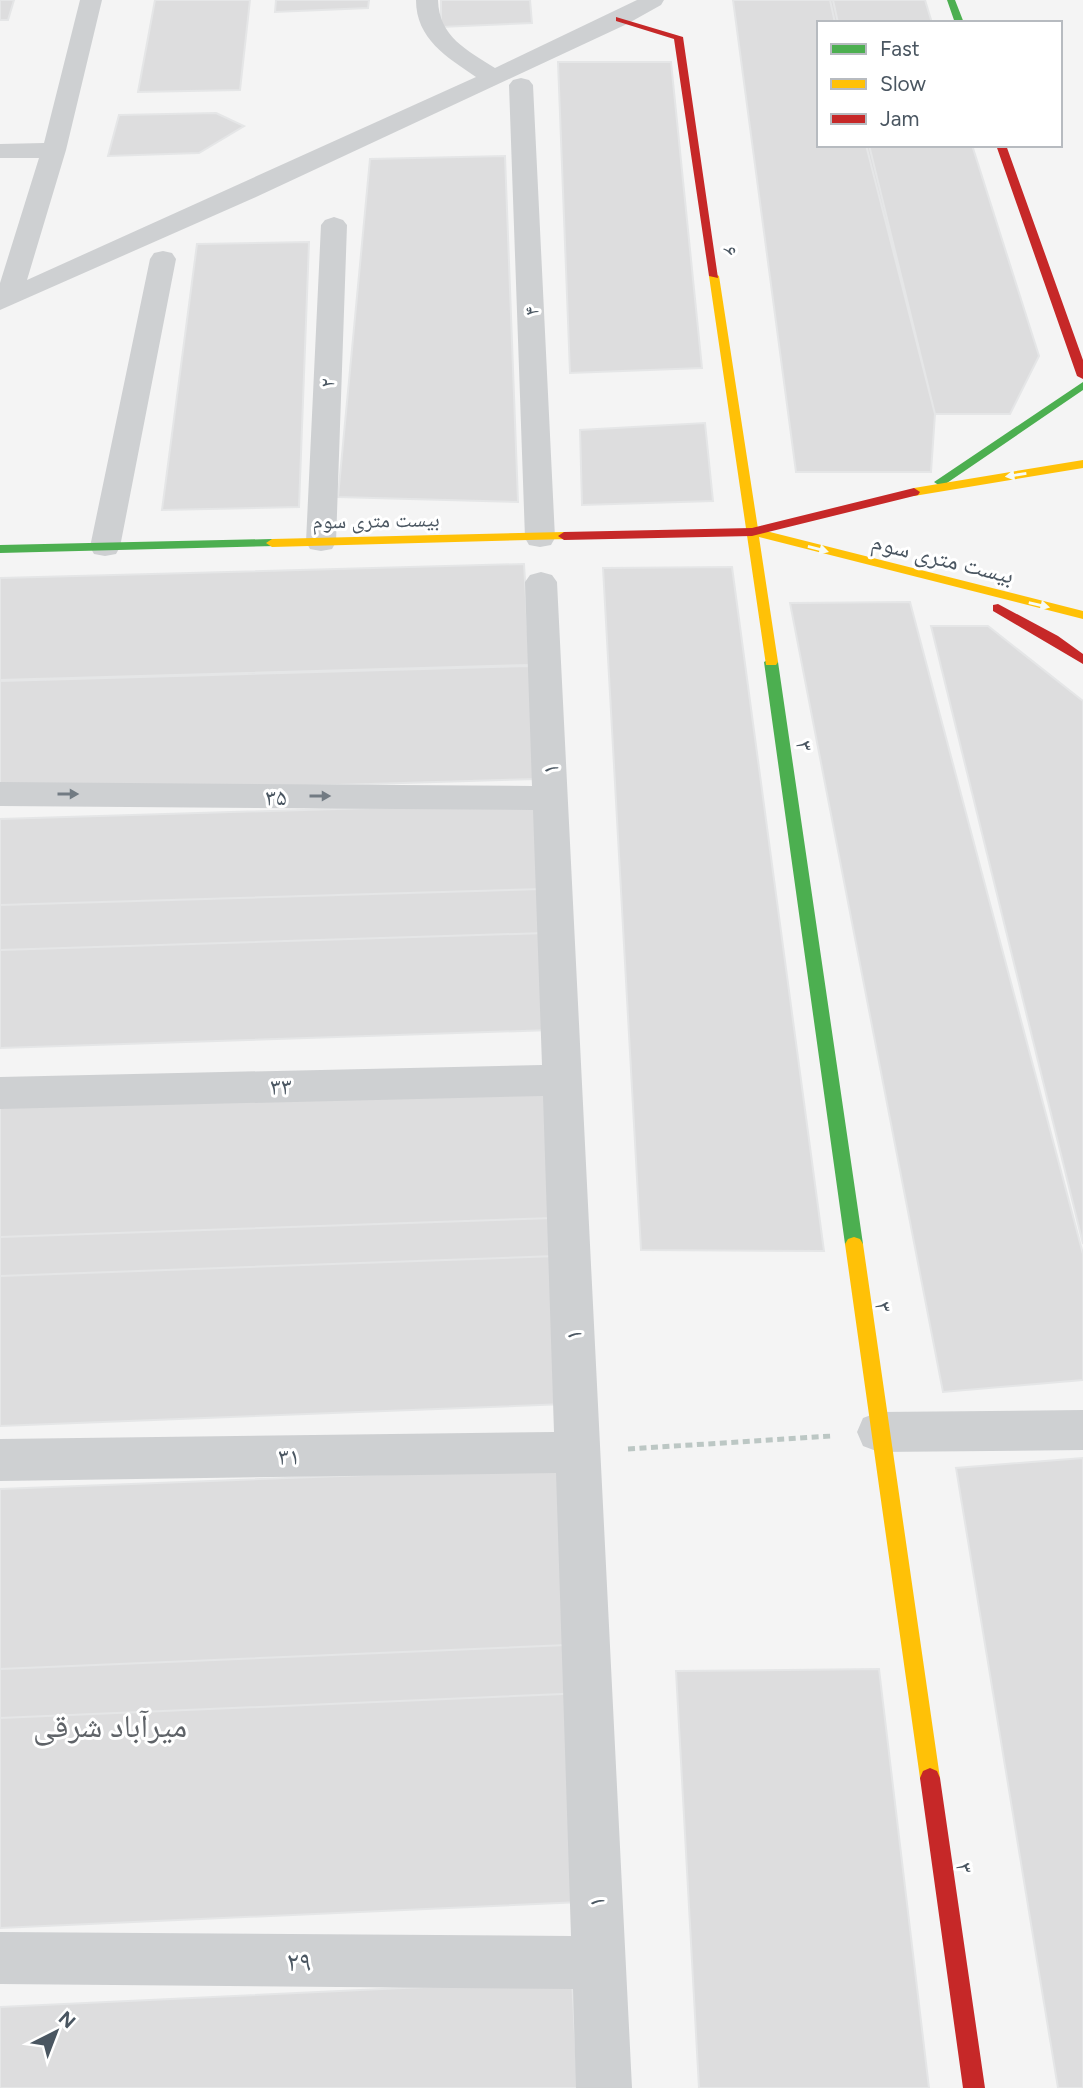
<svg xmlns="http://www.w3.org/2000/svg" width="1083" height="2088" font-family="Figtree,'Noto Naskh Arabic',sans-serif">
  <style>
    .building { fill: #ddddde; stroke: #e5e6e7; stroke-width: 2 }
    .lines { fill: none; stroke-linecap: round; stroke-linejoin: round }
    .path { stroke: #bcc7c4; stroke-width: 5; stroke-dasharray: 7 4.5; stroke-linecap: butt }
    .street { fill: #ced0d2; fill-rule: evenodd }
    .fast { fill: #4caf50; fill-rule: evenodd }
    .slow { fill: #ffc107; fill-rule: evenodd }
    .jam { fill: #c62828; fill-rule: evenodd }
    .oneway { fill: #f6fbf6 }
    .oneway2 { fill: #727b83 }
    .labels { text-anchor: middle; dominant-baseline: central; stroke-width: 6; stroke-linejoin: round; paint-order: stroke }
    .far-street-label { font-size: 21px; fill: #4a5661; stroke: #fff }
    .street-label { font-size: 24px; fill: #4a5661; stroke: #fff }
    .near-street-label { font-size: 28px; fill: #4a5661; stroke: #fff }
    .near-neighbourhood-label { font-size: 32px; fill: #5f6368; stroke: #fff }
  </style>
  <rect width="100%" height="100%" fill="#f4f4f4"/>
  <path class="building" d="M0,0H14L8,20H0Z
    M155,0H250L240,90L138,92Z
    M276,0H369L368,8L275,12Z
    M441,0H530L532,23L441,27Z
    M733,0H833L838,23H819V145H869L935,414L931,472H796Z
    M830,0H925L932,23H835Z
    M558,62H671L702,368L570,373Z
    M216,113L244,126L199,153L108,156L119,115Z
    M866,145H972L1039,356L1010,414H935Z
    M505,156L518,502L338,497L370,159Z
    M309,242L299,507L162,510L197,244Z
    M705,423L713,501L582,505L580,430Z
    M524,564L530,666L0,681V578Z
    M732,567L824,1251L641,1250L603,568Z
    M910,602L1083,1254V1380L943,1392L790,603Z
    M931,626H988L1083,701V1244Z
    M530,665L537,779L0,795V680Z
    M537,803L545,933L0,950V819Z
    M542,889L551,1030L0,1048V905Z
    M545,1089L556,1256L0,1276V1107Z
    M553,1218L565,1404L0,1426V1237Z
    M1083,1458V2088H1058L956,1468Z
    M573,1467L587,1693L0,1718V1489Z
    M567,1645L581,1902L0,1928V1669Z
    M879,1669L929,2088H699L676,1671Z
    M572,1980L578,2088H0V2007Z"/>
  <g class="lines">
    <path class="path" d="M628,1449L832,1436"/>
    <path class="street" d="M80,0H102L66,150L27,280L476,77C447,57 416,39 416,0H438C439,37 467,50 495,68L637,0H664L661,5L627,24L256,197L0,310V283L39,158H0V144L44,143Z
      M521,78L529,80L533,85L555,538L551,545L540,547L529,545L525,538L509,85L513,80Z
      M334,217L343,220L347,225L336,542L332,549L321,551L310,549L306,542L321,225L325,220Z
      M163,251L172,253L176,259L120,547L116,554L105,556L94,554L90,547L150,259L154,253Z
      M541,572L552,575L557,582L632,2088H576L573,1989L0,1984V1932L571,1936L556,1473L0,1481V1439L554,1432L543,1096L0,1109V1077L542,1065L533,810L0,806V782L532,786L525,582L530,575Z
      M1083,1410V1450L879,1452L863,1446L857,1432L863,1418L879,1412Z"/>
    <path class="fast" d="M947,0H955L964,23H955Z
      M1083,382V390L944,485L940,486L934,482Z
      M272,539L276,540V546L0,553V545Z
      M771,658L778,662L863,1244L860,1249L854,1251L848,1249L845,1244L764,662Z"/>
    <path class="slow" d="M714,273L719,276L758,529L1083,611V619L759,537L778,662L776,665H766L709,276Z
      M1083,460V468L914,496L908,492L914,488Z
      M564,532L570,536L568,539L272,547L266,543L272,539Z
      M854,1237L860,1239L863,1244L940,1778L937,1785L930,1788L923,1785L920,1778L845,1244L848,1239Z"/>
    <path class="jam" d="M616,17L683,37L718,278L709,276L674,39L616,21Z
      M996,145H1006L1083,360V379L1077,376Z
      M914,488L920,492L918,495L752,536L564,540L558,536L564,532L752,528Z
      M998,604L1058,636L1083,654V664L993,611V605Z
      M930,1768L937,1771L940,1778L985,2088H963L920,1778L923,1771Z"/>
  </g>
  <defs><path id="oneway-solid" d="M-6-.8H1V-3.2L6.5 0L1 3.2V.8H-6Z" transform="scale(1.75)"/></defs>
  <g class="oneway">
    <use href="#oneway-solid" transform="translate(1016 475) rotate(171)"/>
    <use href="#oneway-solid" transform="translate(818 549) rotate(15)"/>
    <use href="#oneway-solid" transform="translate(1039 605) rotate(13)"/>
  </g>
  <g class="oneway2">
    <use href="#oneway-solid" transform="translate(68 794)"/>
    <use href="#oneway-solid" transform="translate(320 796)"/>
  </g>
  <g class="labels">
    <g class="far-street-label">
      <text transform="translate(731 251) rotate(81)">۶</text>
      <text transform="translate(531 311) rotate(-92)">۴</text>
      <text transform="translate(327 383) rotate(-88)">۲</text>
      <text transform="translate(376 520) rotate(-1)">بیست متری سوم</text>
    </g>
    <g class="street-label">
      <text transform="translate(943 558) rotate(14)">بیست متری سوم</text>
      <text transform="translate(805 746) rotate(82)">۳</text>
      <text transform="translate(550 769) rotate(-93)">۱</text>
      <text x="276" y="796">۳۵</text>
      <text transform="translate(281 1086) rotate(-1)">۳۳</text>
      <text transform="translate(884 1307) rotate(82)">۳</text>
      <text transform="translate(573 1335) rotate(-92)">۱</text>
      <text transform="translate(289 1456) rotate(-1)">۳۱</text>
      <text transform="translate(965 1868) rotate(82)">۳</text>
      <text transform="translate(596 1902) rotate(-92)">۱</text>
    </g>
    <g class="near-street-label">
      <text x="299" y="1961">۲۹</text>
    </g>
    <g class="near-neighbourhood-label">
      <text x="110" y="1726">میرآباد شرقی</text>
    </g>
  </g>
  <rect x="817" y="21" width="245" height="126" fill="#ffffff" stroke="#b7bbc0" stroke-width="2"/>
  <rect x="831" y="44" width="35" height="10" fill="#4caf50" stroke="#b7bbc0" stroke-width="2"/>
  <text x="880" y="56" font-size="21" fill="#4a5661">Fast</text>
  <rect x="831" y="79" width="35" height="10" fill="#ffc107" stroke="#b7bbc0" stroke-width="2"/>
  <text x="880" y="91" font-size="21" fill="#4a5661">Slow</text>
  <rect x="831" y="114" width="35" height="10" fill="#c62828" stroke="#b7bbc0" stroke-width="2"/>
  <text x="880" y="126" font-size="21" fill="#4a5661">Jam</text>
  <g transform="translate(56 2032) rotate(42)" stroke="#ffffff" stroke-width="5" paint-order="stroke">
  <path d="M0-5L12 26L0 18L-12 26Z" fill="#4a5661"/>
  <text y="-10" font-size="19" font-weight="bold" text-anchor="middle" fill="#4a5661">N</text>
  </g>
</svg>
